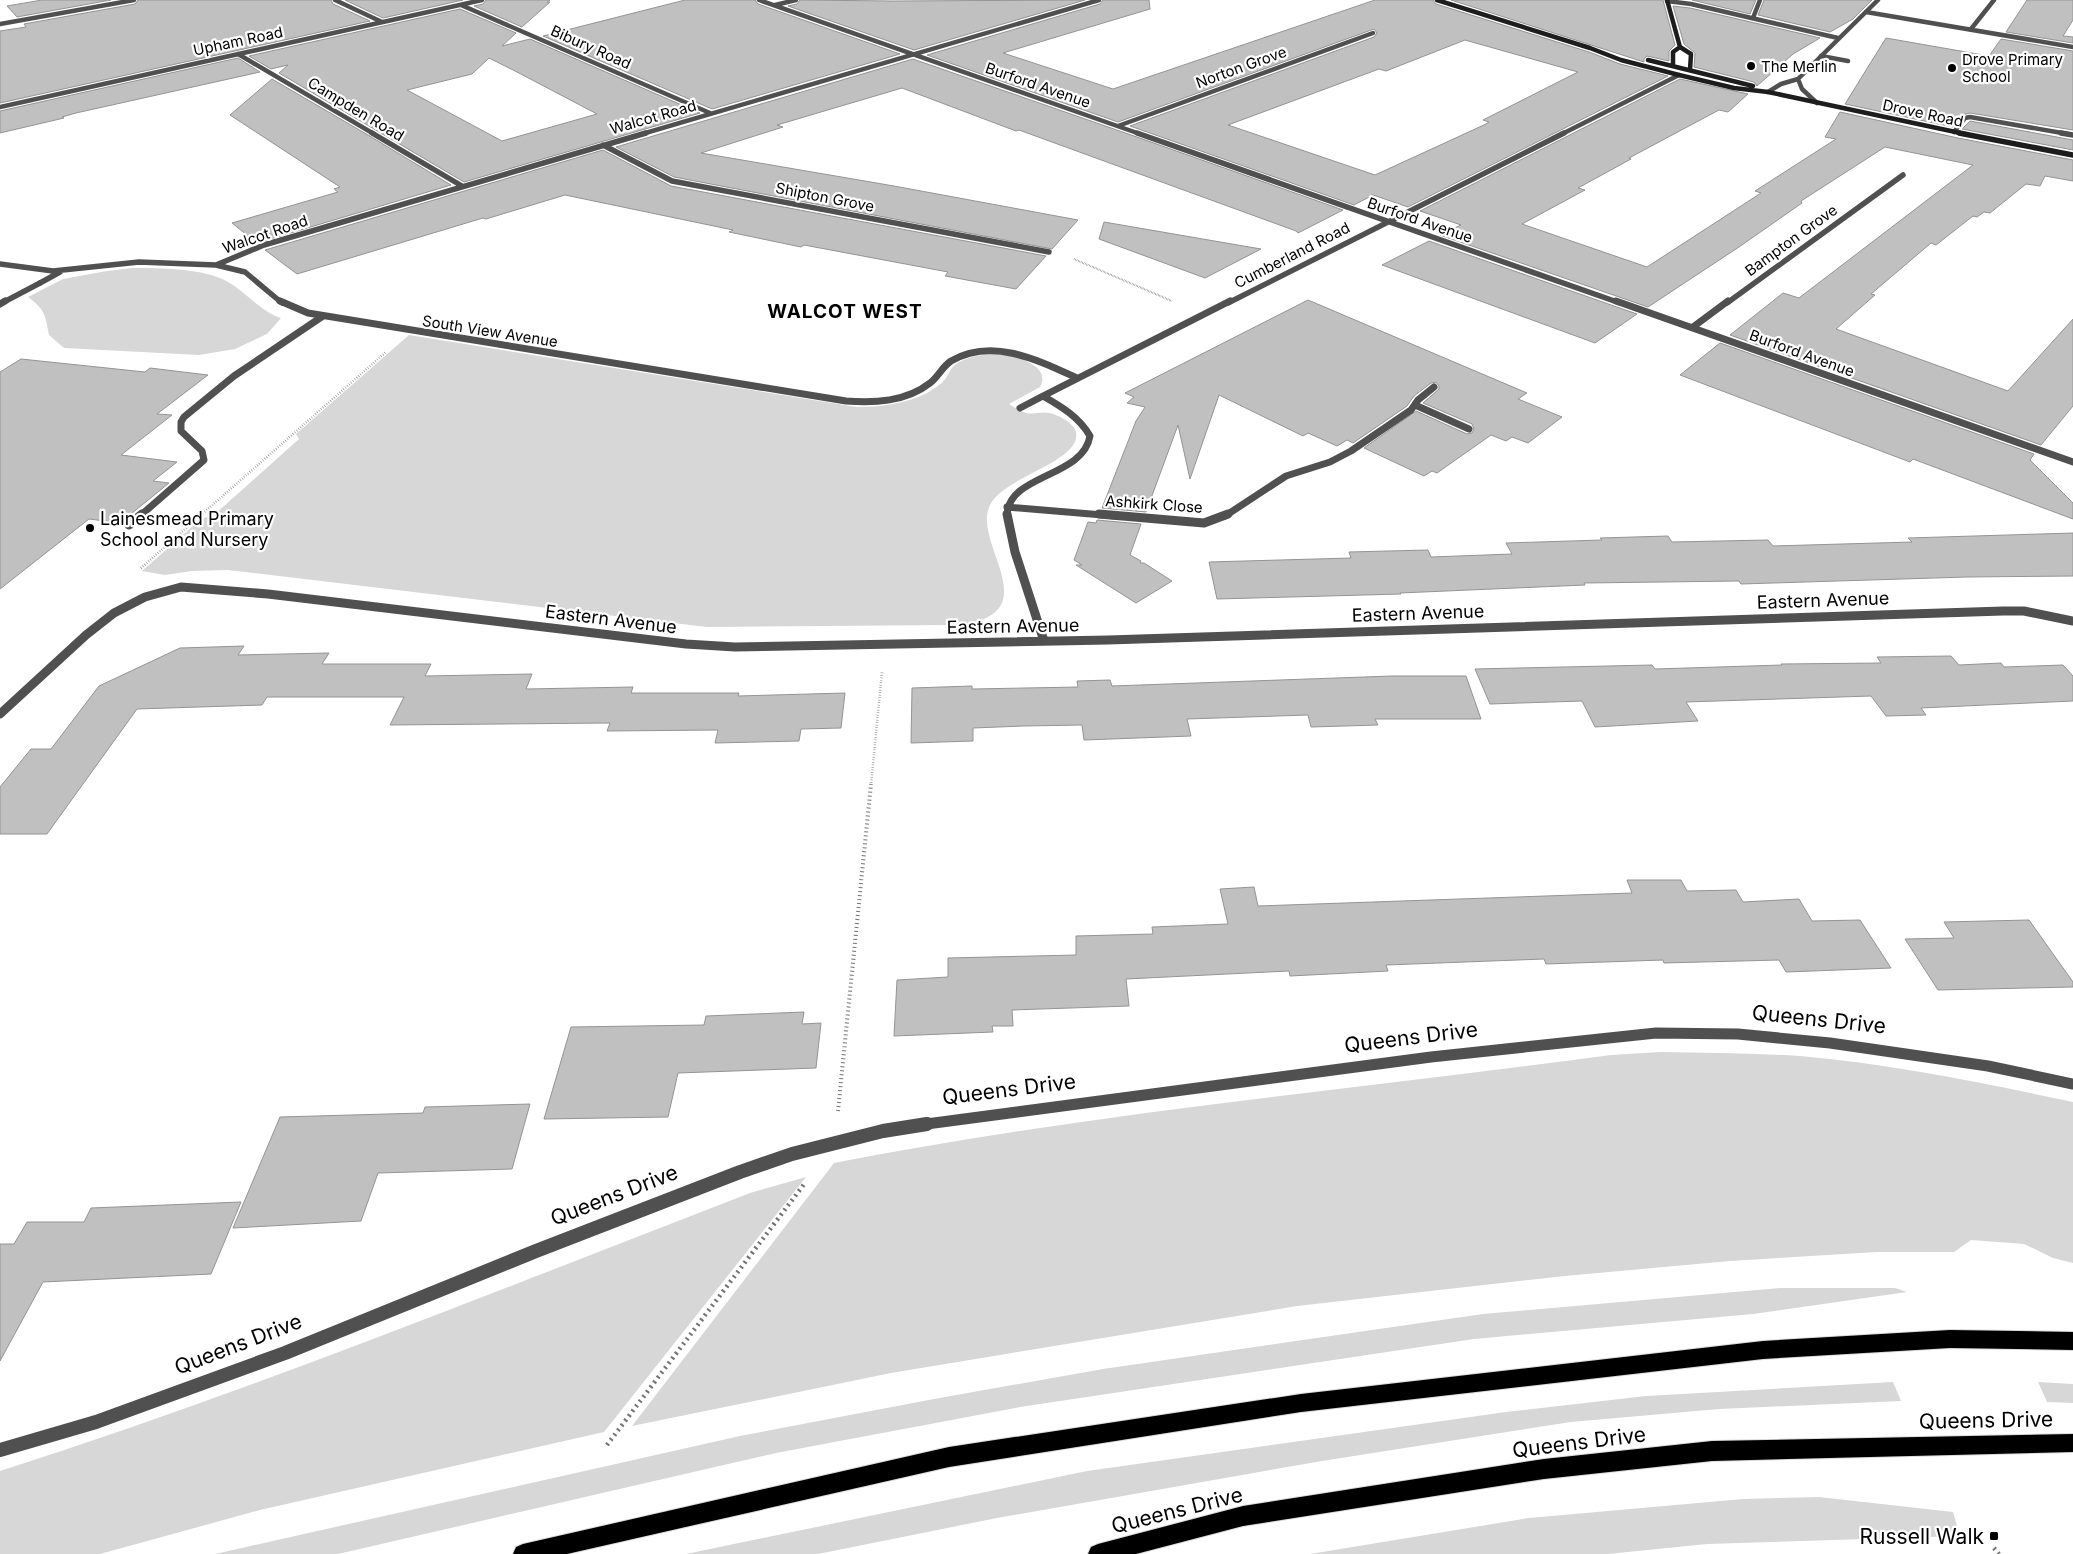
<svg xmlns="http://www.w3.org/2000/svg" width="2073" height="1554" font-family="Inter,sans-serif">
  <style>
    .green { fill: #d7d7d7 }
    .building { fill: #c0c0c0; stroke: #949494; fill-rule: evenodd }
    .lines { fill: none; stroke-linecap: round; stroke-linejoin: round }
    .primary-casing { stroke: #dbdbdb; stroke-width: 2 }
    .path-far3 { stroke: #727272; stroke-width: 2; stroke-dasharray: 0.5 1; stroke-linecap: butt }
    .path-far2 { stroke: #727272; stroke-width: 2.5; stroke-dasharray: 0.5 2; stroke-linecap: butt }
    .path-far1 { stroke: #727272; stroke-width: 4; stroke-dasharray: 1 3; stroke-linecap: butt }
    .path { stroke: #727272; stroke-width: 4.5; stroke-dasharray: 2 4; stroke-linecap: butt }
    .lane-far3 { stroke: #505050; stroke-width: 4.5 }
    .lane-far2 { stroke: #505050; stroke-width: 5.5 }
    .lane-far1 { stroke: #505050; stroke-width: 7 }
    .lane { stroke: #505050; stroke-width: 9 }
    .street-far5 { stroke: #505050; stroke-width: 4.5 }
    .street-far4 { stroke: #505050; stroke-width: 5.5 }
    .street-far3 { stroke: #505050; stroke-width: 7 }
    .street-far2 { stroke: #505050; stroke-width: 9 }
    .street-far1 { stroke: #505050; stroke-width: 11 }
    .street { stroke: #505050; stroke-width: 14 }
    .secondary-far1 { stroke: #1d1d1d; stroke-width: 4.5 }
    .secondary { stroke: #1d1d1d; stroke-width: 5.5 }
    .primary { fill: #000; fill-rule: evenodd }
    .poi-dot { fill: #000; stroke: #fff; stroke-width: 2 }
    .labels { text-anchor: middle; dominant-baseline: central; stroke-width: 4.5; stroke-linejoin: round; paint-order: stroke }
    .far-street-label { font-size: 15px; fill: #000; stroke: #fff }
    .far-poi-label { font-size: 15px; fill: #000; stroke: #fff; text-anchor: start }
    .poi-label { font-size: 18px; fill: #000; stroke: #fff; text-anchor: start }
    .street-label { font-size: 18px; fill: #000; stroke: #fff }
    .far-district-label { font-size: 19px; font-weight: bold; letter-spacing: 1px; fill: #000; stroke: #fff }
    .near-street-label { font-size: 21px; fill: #000; stroke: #fff }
    .near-poi-label { font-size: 21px; fill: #000; stroke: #fff; text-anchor: end }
  </style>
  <rect width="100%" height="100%" fill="#fff"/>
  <path class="green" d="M133,268C159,268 205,268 228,282C247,293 260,311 281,318L267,334L235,349L199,355L64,348L49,335C45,314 45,310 28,297L63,279L107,271Z
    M409,335L857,407C881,407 903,404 925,394C932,390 941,385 946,378C949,373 951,368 955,365C975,350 1016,351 1036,367C1043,373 1044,379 1040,387L1009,404C1014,407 1020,411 1026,413C1032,415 1041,411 1049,413C1057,414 1074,423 1076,432C1082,462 1004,476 990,505C973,539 1034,598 984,619C973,624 959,624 947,625L707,627L228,570L192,571L165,575L142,571L201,519L215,514L299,439L296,434Z
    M1660,1052C1707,1053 1754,1053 1800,1056C1892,1064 1983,1083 2073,1102V1263L2053,1258L2024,1244L1971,1240L1954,1252H1877L1730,1261L1565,1276L1297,1306L891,1373L632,1426L834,1163C1090,1113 1352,1090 1611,1055Z
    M806,1177L604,1432L260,1510L100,1554H0V1471C254,1390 501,1289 750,1193Z
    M1780,1288H1895L1907,1292L1753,1314L1474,1339L1020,1407L776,1453L338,1554H215L740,1436L934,1399L1103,1369L1483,1314Z
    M1893,1382L1901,1401L1719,1409L1571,1422L1322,1461L997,1518L818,1554H686L1087,1471L1506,1412L1646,1396Z
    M2038,1382L2073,1384V1403L2047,1402Z
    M1819,1497L1953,1512L1960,1536L1707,1544L1608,1554H1310L1529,1518L1743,1499Z"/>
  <path class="building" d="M42,0H111L17,17L7,6Z
    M138,0H331L333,4L370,21L0,103V31L26,27L24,24L135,4Z
    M345,0H463L383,18Z
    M486,0H550L547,2H550L522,27L474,6L483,4Z
    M685,0H755L758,4L900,54L712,109L543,36Z
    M800,0L893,1L1085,0L914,50L788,6L797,4Z
    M1103,0H1149L1150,9L1003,53L1113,89L1375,0H1433L1436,4L1589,52L1620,64L1668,76L1408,207L1373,195L1354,205L1130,126L1374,37L1377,33L1374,29L1118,122L927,55L1100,4ZM1465,40L1578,72L1483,120L1489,122L1486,124L1375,175L1228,125L1379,69L1386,71Z
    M1451,0H1663L1675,45L1669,51V61L1647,56L1644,59V62Z
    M1692,0H1756L1750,14Z
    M1764,0H1872L1853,19L1830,32L1758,15Z
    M2027,0H2073V20L2063,36L2073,37V43L2006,32Z
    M1673,6L1690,8L1820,38L1793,54L1757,86L1754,82L1694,67L1695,53L1684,44Z
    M460,9L516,33L502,46L530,39L700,113L464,182L279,73L288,65L271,69L249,56ZM489,58L517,72L597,114L502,141L407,90L472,74Z
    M1886,38L1989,56L2001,39L2073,51V130L1970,113L1962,115L1953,127L1845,104Z
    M238,58L260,72L76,113L62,117L64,118L0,133V111Z
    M913,59L1134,136L1343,210L1298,233L1296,231L1019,130L1016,131L902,88L777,125L783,127L701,153L894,186L1078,220L1052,249L674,177L616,147Z
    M272,79L368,135L451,185L257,243L232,223L338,192L334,189L340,187L230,115Z
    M1680,79L1748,94L1728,112L1719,110L1629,158L1631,159L1578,188L1585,190L1522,224L1647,267L1761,193L1755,191L1836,139L1825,137L1840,112L1958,138L2073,160V181L2045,176L2040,186L2026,184L1990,213L1984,212L1977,217L1973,216L1936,245L1931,243L1871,294L1875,295L1836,329L2008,391L2073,319V406L2041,445L1730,335L1783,293L1799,298L1973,165L1885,147L1801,201L1802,203L1739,247L1648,307L1440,235L1461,225L1420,211Z
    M1970,121L2073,140V150L1962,129Z
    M603,150L671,186L1046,256L1016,289L945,276L948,272L804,245L801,247L729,232L733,230L565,195L486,219L483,218L297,274L265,250Z
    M1104,222L1261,249L1205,278L1099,239Z
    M1429,241L1614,306L1637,314L1595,343L1382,265Z
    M1308,300L1527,393L1518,399L1562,417L1528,443L1512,437L1506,441L1491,435L1437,473L1432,471L1424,476L1364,448L1416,411L1467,434L1472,433L1474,429L1472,424L1423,403L1439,389V386L1436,382L1431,383L1414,396L1407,406L1353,443L1347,440L1337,446L1308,433L1303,436L1219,395L1190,479L1178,425L1146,512L1102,508L1136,421L1145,407L1127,403L1134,397L1125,393Z
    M1720,343L2034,454L2030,460L2073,503V519L1913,459L1910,462L1680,375Z
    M21,359L145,372L150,368L208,375L157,414L172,415L121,455L177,462L153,481L169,483L120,523L89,519L0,589V372Z
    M1097,520L1141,524L1130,555L1141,561L1140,563H1144L1172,581L1136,603L1076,565H1082L1074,560L1088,522L1096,523Z
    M2073,533V576L1967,577L1741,584L1739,581L1584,583L1585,585L1400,593L1401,594L1217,599L1209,562L1351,558L1349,552L1428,550L1431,557L1512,554L1506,543L1602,540L1600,538L1668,536L1672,542L1768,540L1773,546L1912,542L1908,538Z
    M244,646L238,655L329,653L322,664H431L425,676L532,674L526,689L633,687L631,693H739L738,696L845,693L841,728L801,729L799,741L715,743L718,730L607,731L610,723L390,725L404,697H267L262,705L137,709L47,834H0V787L31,749H51L99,686L180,648Z
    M1951,656L1959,665L2001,663L2004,667L2063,665L2073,676V701L1921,708L1926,715L1886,716L1871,696L1686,702L1698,721L1595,727L1582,701L1490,704L1475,669L1652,665L1655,669L1782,665L1781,664L1881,663L1877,657Z
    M1392,676H1466L1481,719H1375L1378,725L1311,727L1308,715L1187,719L1191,736L1084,740L1082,725L1024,726L973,728V741L911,743L912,688L972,686V689L1078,687L1077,681L1110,680L1112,686Z
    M1627,880H1681L1687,891L1736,890L1743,902L1799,899L1812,921L1860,920L1891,968L1786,972L1779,960L1664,963L1663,960L1546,964L1544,959L1386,965L1388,971L1290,976L1289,971L1126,979L1129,1006L1012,1010L1013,1026H992L993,1032L894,1036L897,980L948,977V958L1076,955V936L1153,934L1152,927L1228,924L1220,889L1254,887L1258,906L1632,893Z
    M2029,920L2073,982V987L1938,990L1905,939L1954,938L1944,922Z
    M804,1012L802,1024L821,1023L816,1068L678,1073L668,1117L544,1119L571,1027L704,1025L706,1016Z
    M530,1104L512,1169L378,1173L361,1221L233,1228L280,1117L423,1113L425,1107Z
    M241,1202L211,1274L43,1282L0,1361V1244H14L27,1222H84L91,1208Z"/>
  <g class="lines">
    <defs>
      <path id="primary" d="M1950,1330L2073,1332V1350L1950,1348L1763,1359L1301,1412L949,1467L567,1554H513L516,1547L523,1544L949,1447L1301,1394L1763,1341Z
        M2073,1434V1452L1712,1461L1544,1479L1243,1526L1136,1554H1088L1091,1547L1098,1544L1243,1506L1544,1459L1712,1441Z"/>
    </defs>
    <use href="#primary" class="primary-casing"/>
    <path class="path-far3" d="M1074,259L1172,301"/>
    <path class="path-far2" d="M141,568L386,352
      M871,785L882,672"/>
    <path class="path-far1" d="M838,1111L871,784"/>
    <path class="path" d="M607,1445L805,1183
      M1994,1548L1999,1554"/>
    <path class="lane-far3" d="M1667,1L1691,4L1838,38
      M1866,12L2073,47
      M1753,18L1760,0
      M1971,29L1994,0
      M1821,56L1848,61
      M1954,132L1965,118L1970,117L2068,134"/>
    <path class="lane-far2" d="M2061,133L2073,135
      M2,303L40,283"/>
    <path class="lane-far1" d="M0,304L5,301
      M140,516L204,460L202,451L181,431V422L184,417L234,376L323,316"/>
    <path class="lane" d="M129,525L142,514"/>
    <path class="street-far5" d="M335,0L382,22
      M759,0L1140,134
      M461,5L710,113
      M775,5L796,0
      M0,24L134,0
      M238,54L374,134
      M1798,79L1802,89L1817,103
      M1768,92L1781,84L1798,79L1878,0
      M0,107L482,0
      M1118,126L1373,33
      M642,134L1099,0
      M1562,134L1679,75"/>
    <path class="street-far4" d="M372,133L462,186
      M1137,133L1620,303
      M603,145L672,181L1049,252
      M0,264L53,271L139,262L216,265L245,272L282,303
      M216,265L264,245L646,133
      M40,283L60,272
      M1228,303L1564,133
      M1727,303L1903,175"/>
    <path class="street-far3" d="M280,301L308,313L846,401C874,403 906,402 930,383C938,377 942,367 951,361C992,337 1038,360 1077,378
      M1616,301L2073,462
      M1693,327L1728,301
      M1415,405L1469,429
      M1020,408L1043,396
      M1007,507L1115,516
      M1007,516C1007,474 1083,478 1090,436C1079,417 1062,407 1043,396L1230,301
      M1225,516L1286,476L1330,462L1351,451L1411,410L1418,400L1434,387"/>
    <path class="street-far2" d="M1007,514L1015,552L1044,641
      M1099,514L1204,523L1228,514
      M0,714L86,635L114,613L145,597L181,587L268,594L686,644L735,647L1108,640L2003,611H2024L2073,621"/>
    <path class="street-far1" d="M919,1125L1431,1057L1656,1033L1738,1034L1830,1043L1988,1066L2073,1084"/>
    <path class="street" d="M0,1450L96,1422L285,1353L536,1251L740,1172L792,1154L883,1131L927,1124"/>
    <path class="secondary-far1" d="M1437,0L1590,48L1621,60L1679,75L1734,88L1768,92L1965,134
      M1667,0L1680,47L1691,54L1690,70
      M1648,60L1753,86
      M1673,65V52L1680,47"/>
    <path class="secondary" d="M1959,133L2073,155"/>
    <use href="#primary" class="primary"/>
  </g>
  <g class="poi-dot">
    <circle cx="1751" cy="66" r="5"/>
    <circle cx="1952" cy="68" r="5"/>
    <circle cx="90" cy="528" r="5"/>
    <rect x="1989" y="1531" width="10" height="10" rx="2.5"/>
  </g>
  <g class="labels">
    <g class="far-street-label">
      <text transform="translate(238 41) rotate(-12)">Upham Road</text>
      <text transform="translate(591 47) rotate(24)">Bibury Road</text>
      <text transform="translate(1241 67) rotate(-20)">Norton Grove</text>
      <text transform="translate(1038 85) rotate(19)">Burford Avenue</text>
      <text transform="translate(356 109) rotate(31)">Campden Road</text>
      <text transform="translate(1923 113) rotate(12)">Drove Road</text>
      <text transform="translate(653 117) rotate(-16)">Walcot Road</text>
      <text transform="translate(825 197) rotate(11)">Shipton Grove</text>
      <text transform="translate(1420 220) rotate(19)">Burford Avenue</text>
      <text transform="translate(265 234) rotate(-19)">Walcot Road</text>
      <text transform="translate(1791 240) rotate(-36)">Bampton Grove</text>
      <text transform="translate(1292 255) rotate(-27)">Cumberland Road</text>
      <text transform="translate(490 331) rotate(9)">South View Avenue</text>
      <text transform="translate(1802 353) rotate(20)">Burford Avenue</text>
      <text transform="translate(1154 504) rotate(4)">Ashkirk Close</text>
    </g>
    <g class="far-poi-label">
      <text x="1962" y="59">Drove Primary<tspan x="1962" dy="17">School</tspan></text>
      <text x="1761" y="66">The Merlin</text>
    </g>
    <g class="poi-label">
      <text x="100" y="518">Lainesmead Primary<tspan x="100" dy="21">School and Nursery</tspan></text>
    </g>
    <g class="street-label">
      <text transform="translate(1823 600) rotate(-2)">Eastern Avenue</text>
      <text transform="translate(1418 613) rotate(-2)">Eastern Avenue</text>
      <text transform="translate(611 619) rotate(7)">Eastern Avenue</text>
      <text transform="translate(1013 626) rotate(-1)">Eastern Avenue</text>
    </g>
    <g class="far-district-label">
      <text x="845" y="311">WALCOT WEST</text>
    </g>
    <g class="near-street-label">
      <text transform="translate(1819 1019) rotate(6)">Queens Drive</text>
      <text transform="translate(1411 1037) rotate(-7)">Queens Drive</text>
      <text transform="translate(1009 1089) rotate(-7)">Queens Drive</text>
      <text transform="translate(614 1195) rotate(-21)">Queens Drive</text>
      <text transform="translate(238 1344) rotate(-21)">Queens Drive</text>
      <text transform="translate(1986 1420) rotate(-1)">Queens Drive</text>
      <text transform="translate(1579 1442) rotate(-7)">Queens Drive</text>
      <text transform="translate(1177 1510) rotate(-14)">Queens Drive</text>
    </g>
    <g class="near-poi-label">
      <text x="1984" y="1536">Russell Walk</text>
    </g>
  </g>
</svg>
